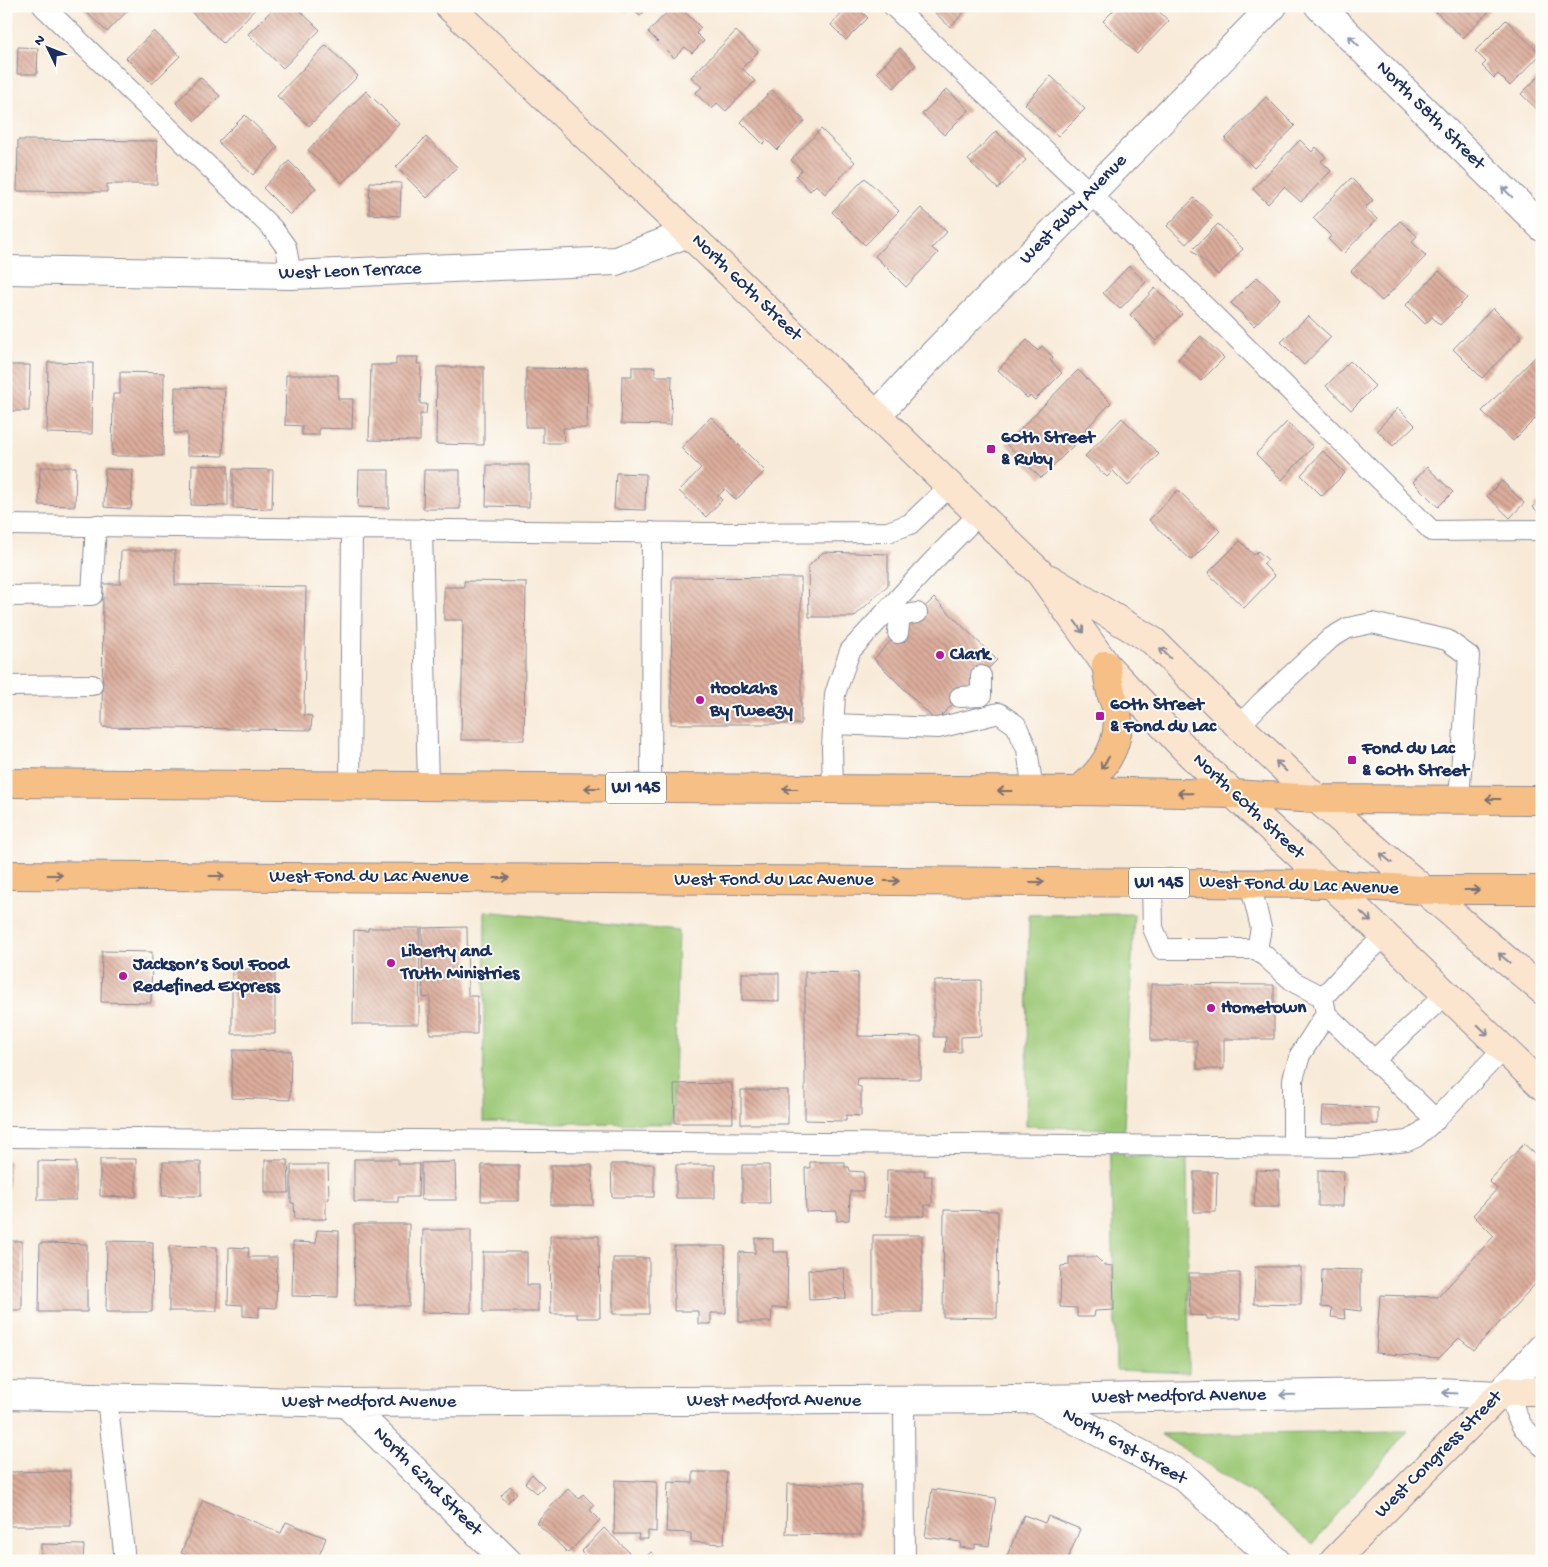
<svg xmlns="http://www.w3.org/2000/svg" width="1548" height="1567" font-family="'Gochi Hand',sans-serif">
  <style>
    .grass { fill: #9dc977; stroke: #5c7c6a }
    .building { fill: url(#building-back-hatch) }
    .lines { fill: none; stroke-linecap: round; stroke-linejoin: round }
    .lane-casing { stroke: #8a8c9b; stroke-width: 22 }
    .street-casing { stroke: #8a8c9b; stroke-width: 30 }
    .secondary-casing { stroke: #8a8c9b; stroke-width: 30 }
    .primary-casing { stroke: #8a8c9b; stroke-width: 30 }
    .lane { stroke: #fff; stroke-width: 20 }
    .street { stroke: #fff; stroke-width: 28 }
    .secondary { stroke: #fbe5cf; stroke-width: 28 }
    .primary { stroke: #f5bf86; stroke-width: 28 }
    .oneway { stroke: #8d97ae }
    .oneway2 { stroke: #8b8a96 }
    .oneway3 { stroke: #7d7070 }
    .poi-dot { fill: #b5179e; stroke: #fdfcf7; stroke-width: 2 }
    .labels { text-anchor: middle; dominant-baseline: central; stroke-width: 4; stroke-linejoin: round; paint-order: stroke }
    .shield { fill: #fdfcf7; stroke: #5f6c8c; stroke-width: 1 }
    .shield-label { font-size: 18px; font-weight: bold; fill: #1b2f5e }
    .street-label { font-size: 19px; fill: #1b2f5e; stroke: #fdfcf7 }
    .poi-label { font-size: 19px; font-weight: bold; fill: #1b2f5e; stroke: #fdfcf7; text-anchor: start }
  </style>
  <defs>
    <pattern id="building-back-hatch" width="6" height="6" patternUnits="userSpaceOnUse" patternTransform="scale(1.25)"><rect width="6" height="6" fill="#dcad9b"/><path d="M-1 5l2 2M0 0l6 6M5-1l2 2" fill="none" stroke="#b28d82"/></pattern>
  </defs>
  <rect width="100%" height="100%" fill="#fdfcf7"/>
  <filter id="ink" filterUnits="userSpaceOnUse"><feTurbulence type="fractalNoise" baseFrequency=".02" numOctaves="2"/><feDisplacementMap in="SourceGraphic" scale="10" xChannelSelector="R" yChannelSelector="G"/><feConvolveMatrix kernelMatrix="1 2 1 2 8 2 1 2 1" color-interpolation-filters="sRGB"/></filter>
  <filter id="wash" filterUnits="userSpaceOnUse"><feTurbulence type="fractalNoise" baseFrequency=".0096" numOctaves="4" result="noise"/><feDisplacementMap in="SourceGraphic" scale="20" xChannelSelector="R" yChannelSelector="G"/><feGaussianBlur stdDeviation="1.12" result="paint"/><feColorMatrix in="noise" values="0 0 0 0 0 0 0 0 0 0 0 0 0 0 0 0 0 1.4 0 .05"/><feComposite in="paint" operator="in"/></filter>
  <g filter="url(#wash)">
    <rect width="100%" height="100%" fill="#f8ead8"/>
    <path class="grass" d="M485,911L678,931L673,1124L483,1122Z
      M1134,914L1124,1128V1156L1187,1157L1189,1373L1116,1370L1110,1129L1026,1126L1029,915Z
      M1408,1431L1312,1544L1255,1495L1160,1434Z"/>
    <g id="blocks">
      <path class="building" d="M80,6H132L107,32Z
        M185,6H258L223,43Z
        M276,6H295L320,30L283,68L248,34Z
        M621,6H649L640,16L631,8L626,12Z
        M673,6H679L701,28L696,33L704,41L692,53L685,47L674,58L648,32Z
        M849,6H856L868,18L846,40L831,25Z
        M935,6H970L950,27L932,10Z
        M1118,6H1153L1169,21L1137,54L1103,21Z
        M1430,6H1494L1463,38Z
        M1506,20L1541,54L1510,86L1498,74L1494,78L1482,66L1486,62L1475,51Z
        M154,31L180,56L152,84L126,58Z
        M736,31L758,52L742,68L755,81L726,111L717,103L712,109L695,93L702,87L691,77Z
        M326,45L358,76L309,126L277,96Z
        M18,47L38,48L37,74H17Z
        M900,48L916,65L894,88L877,72Z
        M1542,73V114L1521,94Z
        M1051,76L1085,109L1058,136L1025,104Z
        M200,77L220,96L195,121L176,103Z
        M947,89L969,110L944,135L922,114Z
        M772,90L805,121L777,150L767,140L763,144L741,122Z
        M366,91L399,124L342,183L308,150Z
        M1266,97L1295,126L1254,168L1225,139Z
        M245,115L278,147L253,175L218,142Z
        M821,129L855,162L825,194L816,185L810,191L796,176L802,170L791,160Z
        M996,131L1026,160L998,189L968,160Z
        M426,137L457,167L427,198L396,167Z
        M18,140L157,141V184H107V192L17,191Z
        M1300,140L1312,152L1316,147L1326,157L1321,161L1331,171L1301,202L1284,187L1268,204L1253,189Z
        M289,161L316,188L290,215L263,188Z
        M865,178L899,211L865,245L832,212Z
        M1351,178L1373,200L1365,208L1377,219L1343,254L1328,239L1331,236L1313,218Z
        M370,182L401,183L400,216L369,214Z
        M1194,198L1213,216L1186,244L1167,226Z
        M921,208L947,232L932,248L938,253L906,287L875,256Z
        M1400,221L1417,236L1412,242L1426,256L1382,301L1351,271Z
        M1218,224L1243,249L1218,275L1192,250Z
        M1129,266L1146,282L1120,309L1103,293Z
        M1439,271L1467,298L1440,325L1432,317L1425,324L1406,305Z
        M1257,277L1280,299L1254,326L1231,303Z
        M1155,288L1182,314L1156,341L1130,315Z
        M1493,308L1522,337L1482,378L1453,349Z
        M1308,316L1331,337L1304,365L1281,342Z
        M1201,336L1224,358L1201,381L1178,359Z
        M1027,340L1038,351L1042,346L1053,357L1050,360L1062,373L1035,400L1030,396L1027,398L998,370Z
        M1542,350V412L1513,441L1482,411Z
        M396,357H418L417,364H421L420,404H427L426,414H420V441L369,440L371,365H396Z
        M6,359H10V365H30L29,411H6Z
        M1350,361L1375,386L1351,410L1326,386Z
        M48,362L93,363L92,434L47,433Z
        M437,367H484V445L436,444Z
        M632,367H655V376H672L671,425L621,424L622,376H632Z
        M526,368L588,369L587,428H563L564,443H543V427H526Z
        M1078,370L1111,403L1079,436L1080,439L1041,478L1006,444Z
        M120,372L164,373L163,456H112L113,394H120Z
        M286,375H338V399H353L352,429L319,428V435H302V426L285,425Z
        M175,387L225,388L223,456L187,455V433H174Z
        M1398,408L1415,425L1393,446L1377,430Z
        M711,417L765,471L736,500L725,489L718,496L722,500L706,517L679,491L701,468L681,448Z
        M1122,418L1159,454L1128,486L1113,471L1107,477L1085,456Z
        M1287,422L1313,447L1282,480L1256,454Z
        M1323,451L1345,473L1322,496L1301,475Z
        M192,465L228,466V506L191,505Z
        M487,465H529V507L486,506Z
        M40,467H76L75,506L39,505Z
        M1427,467L1453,492L1438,507L1413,482Z
        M105,469L133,470L131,509L104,507Z
        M233,469L273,470L272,509L233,508Z
        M359,470H389V508L358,507Z
        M424,470H460V509H423Z
        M616,473L646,474L645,510L614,509Z
        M1502,481L1524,503L1510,518L1487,496Z
        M1178,490L1220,531L1191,560L1149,520Z
        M1542,498V516L1533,507Z
        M1240,541L1254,555L1258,551L1268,560L1263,564L1275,576L1244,608L1208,573Z
        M121,551H175V585L306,587L304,715L312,716L311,730L102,727L103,584H120Z
        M823,552L888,554V585L854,617H809L808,567Z
        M672,577L801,578V724H671Z
        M464,581L526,582L524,740H461L463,620H444V587H464Z
        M934,598L997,660L936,721L874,659L898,633Z
        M467,927L468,996H477V1034H430V997L423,998L422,928Z
        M368,928H420L419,1024H353L354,930L368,931Z
        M102,951L152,952L151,1003L101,1002Z
        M232,969H275V1034H232Z
        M805,972L858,973V1036L921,1037V1079L858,1078L857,1086L861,1087V1116L846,1115V1121L805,1120Z
        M742,973H779V1001L742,1000Z
        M981,980V1036L961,1037V1052H945L946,1037H934V981Z
        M1151,984L1274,985V1039H1224V1069H1197V1041H1151Z
        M233,1050L291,1051L290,1100L231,1098Z
        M732,1083L733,1123H675L674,1084Z
        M741,1090H788V1124H741Z
        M1323,1106L1378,1108V1124H1322Z
        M1524,1144L1542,1160V1277L1474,1350L1459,1338L1439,1358L1376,1353L1380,1295L1438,1297L1494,1236L1473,1215L1497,1189L1489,1181Z
        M100,1159H136V1197L100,1196Z
        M354,1159H398V1164H419L418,1197H398V1202H354Z
        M6,1160L9,1161L8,1190H6Z
        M265,1160H288L289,1193H265Z
        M38,1161L76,1162V1200H38Z
        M163,1162H201V1196H162Z
        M455,1162L456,1200H421V1163Z
        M810,1162H845V1167H849L850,1171L864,1172L863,1191H850L849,1220L837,1221V1211L806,1212L805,1168H810Z
        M611,1164H654V1197H612Z
        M291,1165H328L329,1199L326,1202V1219H295L294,1203H291Z
        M482,1165H519V1201H481Z
        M551,1165H592L593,1205H551Z
        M676,1165H715V1198H676Z
        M742,1165H769L770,1203H742Z
        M887,1170H925L924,1176H932V1205H925V1216H886Z
        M1256,1170L1279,1171V1207H1254Z
        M1318,1170L1344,1171L1343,1206H1318Z
        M1194,1172H1217L1216,1212H1194Z
        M944,1210L998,1211L997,1318L943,1317Z
        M354,1224H409V1306H355Z
        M317,1230L339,1231L338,1297L292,1296L293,1242L316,1243Z
        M423,1230H471V1313L422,1312Z
        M873,1235H922V1312H873Z
        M550,1236H599L600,1318H577V1314H551Z
        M755,1238L773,1239V1252H788L787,1308H772L771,1322H739V1252L755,1253Z
        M6,1241H22V1310H6Z
        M107,1241L153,1242L152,1312H106Z
        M40,1243L87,1244V1312H39Z
        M169,1246L217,1247V1311H169Z
        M674,1246H725L726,1313H711V1324H698V1311H674Z
        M229,1247L249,1248L248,1257H277L276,1308L259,1307V1317L243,1316V1305L228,1304Z
        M483,1252H527V1285H538V1312H483Z
        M1069,1257H1096L1104,1265L1113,1266L1114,1310L1095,1311L1094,1317H1077V1308L1060,1307L1061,1266L1069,1265Z
        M613,1258H649V1314H613Z
        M1255,1267H1301V1305L1254,1304Z
        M844,1268L846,1298L809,1300L808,1270Z
        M1322,1269L1361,1270V1311L1344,1309L1345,1319L1331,1317L1332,1308L1321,1307Z
        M1189,1273H1240V1319H1207V1316L1190,1315Z
        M70,1471L71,1526H6V1472Z
        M693,1472H727L724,1544L691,1542V1533L666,1532L668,1482L693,1483Z
        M532,1474L544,1486L537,1493L525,1483Z
        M615,1480L657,1482L656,1532L648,1531V1539H638L639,1534H614Z
        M787,1484L861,1485V1535L786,1534Z
        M510,1486L517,1493L507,1503L501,1496Z
        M568,1489L579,1499L583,1494L594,1505L590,1510L600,1520L568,1553L536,1522Z
        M932,1489L996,1498L989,1546L975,1544V1549L960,1547L961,1542L925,1537Z
        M203,1500L281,1533L286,1522L326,1538L317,1561H199L181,1553Z
        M1024,1515L1045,1523L1048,1516L1080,1529L1067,1561H1013L1006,1558Z
        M604,1528L629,1552L620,1561H590L581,1552Z
        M41,1544L84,1545L83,1561H41Z
        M651,1552L660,1561H642Z"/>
    </g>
  </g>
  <g filter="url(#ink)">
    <use href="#blocks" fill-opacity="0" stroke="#8a8c9b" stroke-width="1"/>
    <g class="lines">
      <defs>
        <path id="lane" d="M43,6L273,229L286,247L291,275
          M893,6L1090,193L1432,531L1542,530
          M6,525L707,533L888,532L910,524L950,486
          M422,529L428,787
          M6,596L92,595L96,525
          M898,633L900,616L917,613
          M6,686L92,685
          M960,697L981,696V676
          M833,724L938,728L999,713L1016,725L1027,749L1033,791
          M1239,726L1262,702L1331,638L1348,628L1372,623L1447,640L1469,656L1459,799
          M350,786L352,529
          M651,788L652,532
          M833,789L832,748L835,694L850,651L931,563L979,514
          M1152,883L1153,928L1162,949H1257L1261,928L1250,883
          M1385,936L1351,967L1323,997L1326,1014L1436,1120
          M1257,949L1294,982L1323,997
          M1374,1060L1446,994
          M6,1137L1352,1147L1407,1141L1416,1137L1431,1124L1503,1049
          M1293,1146V1079L1300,1055L1326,1014
          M1509,1391L1516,1414L1522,1426L1542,1446
          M107,1398L125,1561
          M904,1400L905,1561"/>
        <path id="street" d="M1319,6L1542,227
          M6,270L291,275L616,261L688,233
          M877,415L920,368L1273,6
          M6,1395L346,1403L1035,1399L1438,1392L1499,1395L1542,1348
          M1039,1401L1183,1476L1276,1561
          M346,1403L507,1561"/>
        <path id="secondary" d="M449,6L688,233L1040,573L1106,665L1191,755L1331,884L1542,1086
          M1050,579L1153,641L1239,726L1317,799L1542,990
          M1334,1561L1499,1395L1509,1391H1542"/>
        <path id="primary" d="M6,783L1078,791L1233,794L1317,799L1542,800
          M1078,791C1103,771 1122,745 1117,711C1116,706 1114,701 1112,696C1109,686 1108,676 1106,665
          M6,875L1331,884L1423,890H1542"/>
      </defs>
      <use href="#lane" class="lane-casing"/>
      <use href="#street" class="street-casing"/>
      <use href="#secondary" class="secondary-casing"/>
      <use href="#primary" class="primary-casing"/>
      <use href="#lane" class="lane"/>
      <use href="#street" class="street"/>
      <use href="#secondary" class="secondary"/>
      <use href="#primary" class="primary"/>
    </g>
    <defs><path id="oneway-shaft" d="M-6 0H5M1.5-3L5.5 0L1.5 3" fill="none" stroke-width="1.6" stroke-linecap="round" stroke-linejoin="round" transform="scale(1.25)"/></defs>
    <g class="oneway">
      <use href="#oneway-shaft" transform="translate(1354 41) rotate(-135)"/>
      <use href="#oneway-shaft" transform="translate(1507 192) rotate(-135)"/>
      <use href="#oneway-shaft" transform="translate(1450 1393) rotate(-177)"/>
      <use href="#oneway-shaft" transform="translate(1287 1395) rotate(179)"/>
    </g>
    <g class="oneway2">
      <use href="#oneway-shaft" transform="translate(1079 627) rotate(54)"/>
      <use href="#oneway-shaft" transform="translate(1165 653) rotate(-135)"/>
      <use href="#oneway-shaft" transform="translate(1281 766) rotate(-136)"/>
      <use href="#oneway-shaft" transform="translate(1386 858) rotate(-140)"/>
      <use href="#oneway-shaft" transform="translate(1366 917) rotate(44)"/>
      <use href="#oneway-shaft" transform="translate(1504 958) rotate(-140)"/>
      <use href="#oneway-shaft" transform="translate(1483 1030) rotate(44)"/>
    </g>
    <g class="oneway3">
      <use href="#oneway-shaft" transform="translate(1105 763) rotate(123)"/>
      <use href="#oneway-shaft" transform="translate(592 788) rotate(-180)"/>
      <use href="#oneway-shaft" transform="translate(790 789) rotate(-180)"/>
      <use href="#oneway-shaft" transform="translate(1005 791) rotate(-180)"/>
      <use href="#oneway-shaft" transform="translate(1185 793) rotate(-179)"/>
      <use href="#oneway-shaft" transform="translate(1493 799) rotate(-180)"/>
      <use href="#oneway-shaft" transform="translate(55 875)"/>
      <use href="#oneway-shaft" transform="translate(217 876)"/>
      <use href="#oneway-shaft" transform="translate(502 878)"/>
      <use href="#oneway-shaft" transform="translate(892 881)"/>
      <use href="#oneway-shaft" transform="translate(1037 882)"/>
      <use href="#oneway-shaft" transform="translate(1472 890)"/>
    </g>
  </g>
  <g class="poi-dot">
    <rect x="986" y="444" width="10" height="10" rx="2.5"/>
    <circle cx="940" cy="655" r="5"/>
    <circle cx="700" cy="700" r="5"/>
    <rect x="1095" y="711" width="10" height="10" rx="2.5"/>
    <rect x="1347" y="755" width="10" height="10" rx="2.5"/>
    <circle cx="391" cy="963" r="5"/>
    <circle cx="123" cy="976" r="5"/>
    <circle cx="1211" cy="1008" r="5"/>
  </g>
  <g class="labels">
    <g class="shield">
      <rect x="606" y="772.5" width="60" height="31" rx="4"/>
      <rect x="1129" y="867.5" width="60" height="31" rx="4"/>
    </g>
    <g class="shield-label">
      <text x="636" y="788">WI 145</text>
      <text x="1159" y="883">WI 145</text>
    </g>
    <g class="street-label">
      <text transform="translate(1430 116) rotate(45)">North 58th Street</text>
      <text transform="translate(1074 210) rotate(-46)">West Ruby Avenue</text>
      <text transform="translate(350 272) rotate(-2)">West Leon Terrace</text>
      <text transform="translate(746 288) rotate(44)">North 60th Street</text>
      <text transform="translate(1248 807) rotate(43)">North 60th Street</text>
      <text x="369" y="877">West Fond du Lac Avenue</text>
      <text x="774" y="880">West Fond du Lac Avenue</text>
      <text transform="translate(1299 886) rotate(2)">West Fond du Lac Avenue</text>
      <text transform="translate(1179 1397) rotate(-1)">West Medford Avenue</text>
      <text x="774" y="1401">West Medford Avenue</text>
      <text x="369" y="1402">West Medford Avenue</text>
      <text transform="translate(1124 1447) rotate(29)">North 61st Street</text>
      <text transform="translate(1439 1455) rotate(-45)">West Congress Street</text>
      <text transform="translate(427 1482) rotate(45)">North 62nd Street</text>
    </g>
    <g class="poi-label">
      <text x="1001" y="438">60th Street<tspan x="1001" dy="22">&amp; Ruby</tspan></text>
      <text x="950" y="655">Clark</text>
      <text x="710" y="689">Hookahs<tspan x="710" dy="22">By Tweezy</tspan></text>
      <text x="1110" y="705">60th Street<tspan x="1110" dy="22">&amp; Fond du Lac</tspan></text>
      <text x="1362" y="749">Fond du Lac<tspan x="1362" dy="22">&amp; 60th Street</tspan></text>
      <text x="401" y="952">Liberty and<tspan x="401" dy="22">Truth Ministries</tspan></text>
      <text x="133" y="965">Jackson’s Soul Food<tspan x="133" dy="22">Redefined Express</tspan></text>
      <text x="1221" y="1008">Hometown</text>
    </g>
  </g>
  <rect width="1548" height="1567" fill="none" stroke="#fdfcf7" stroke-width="25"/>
  <g transform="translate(48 48) rotate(313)" stroke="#fdfcf7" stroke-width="4" paint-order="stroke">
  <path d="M0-4L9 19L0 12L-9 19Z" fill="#1b2f5e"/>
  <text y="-8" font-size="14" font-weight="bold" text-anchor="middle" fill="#1b2f5e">N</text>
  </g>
</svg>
